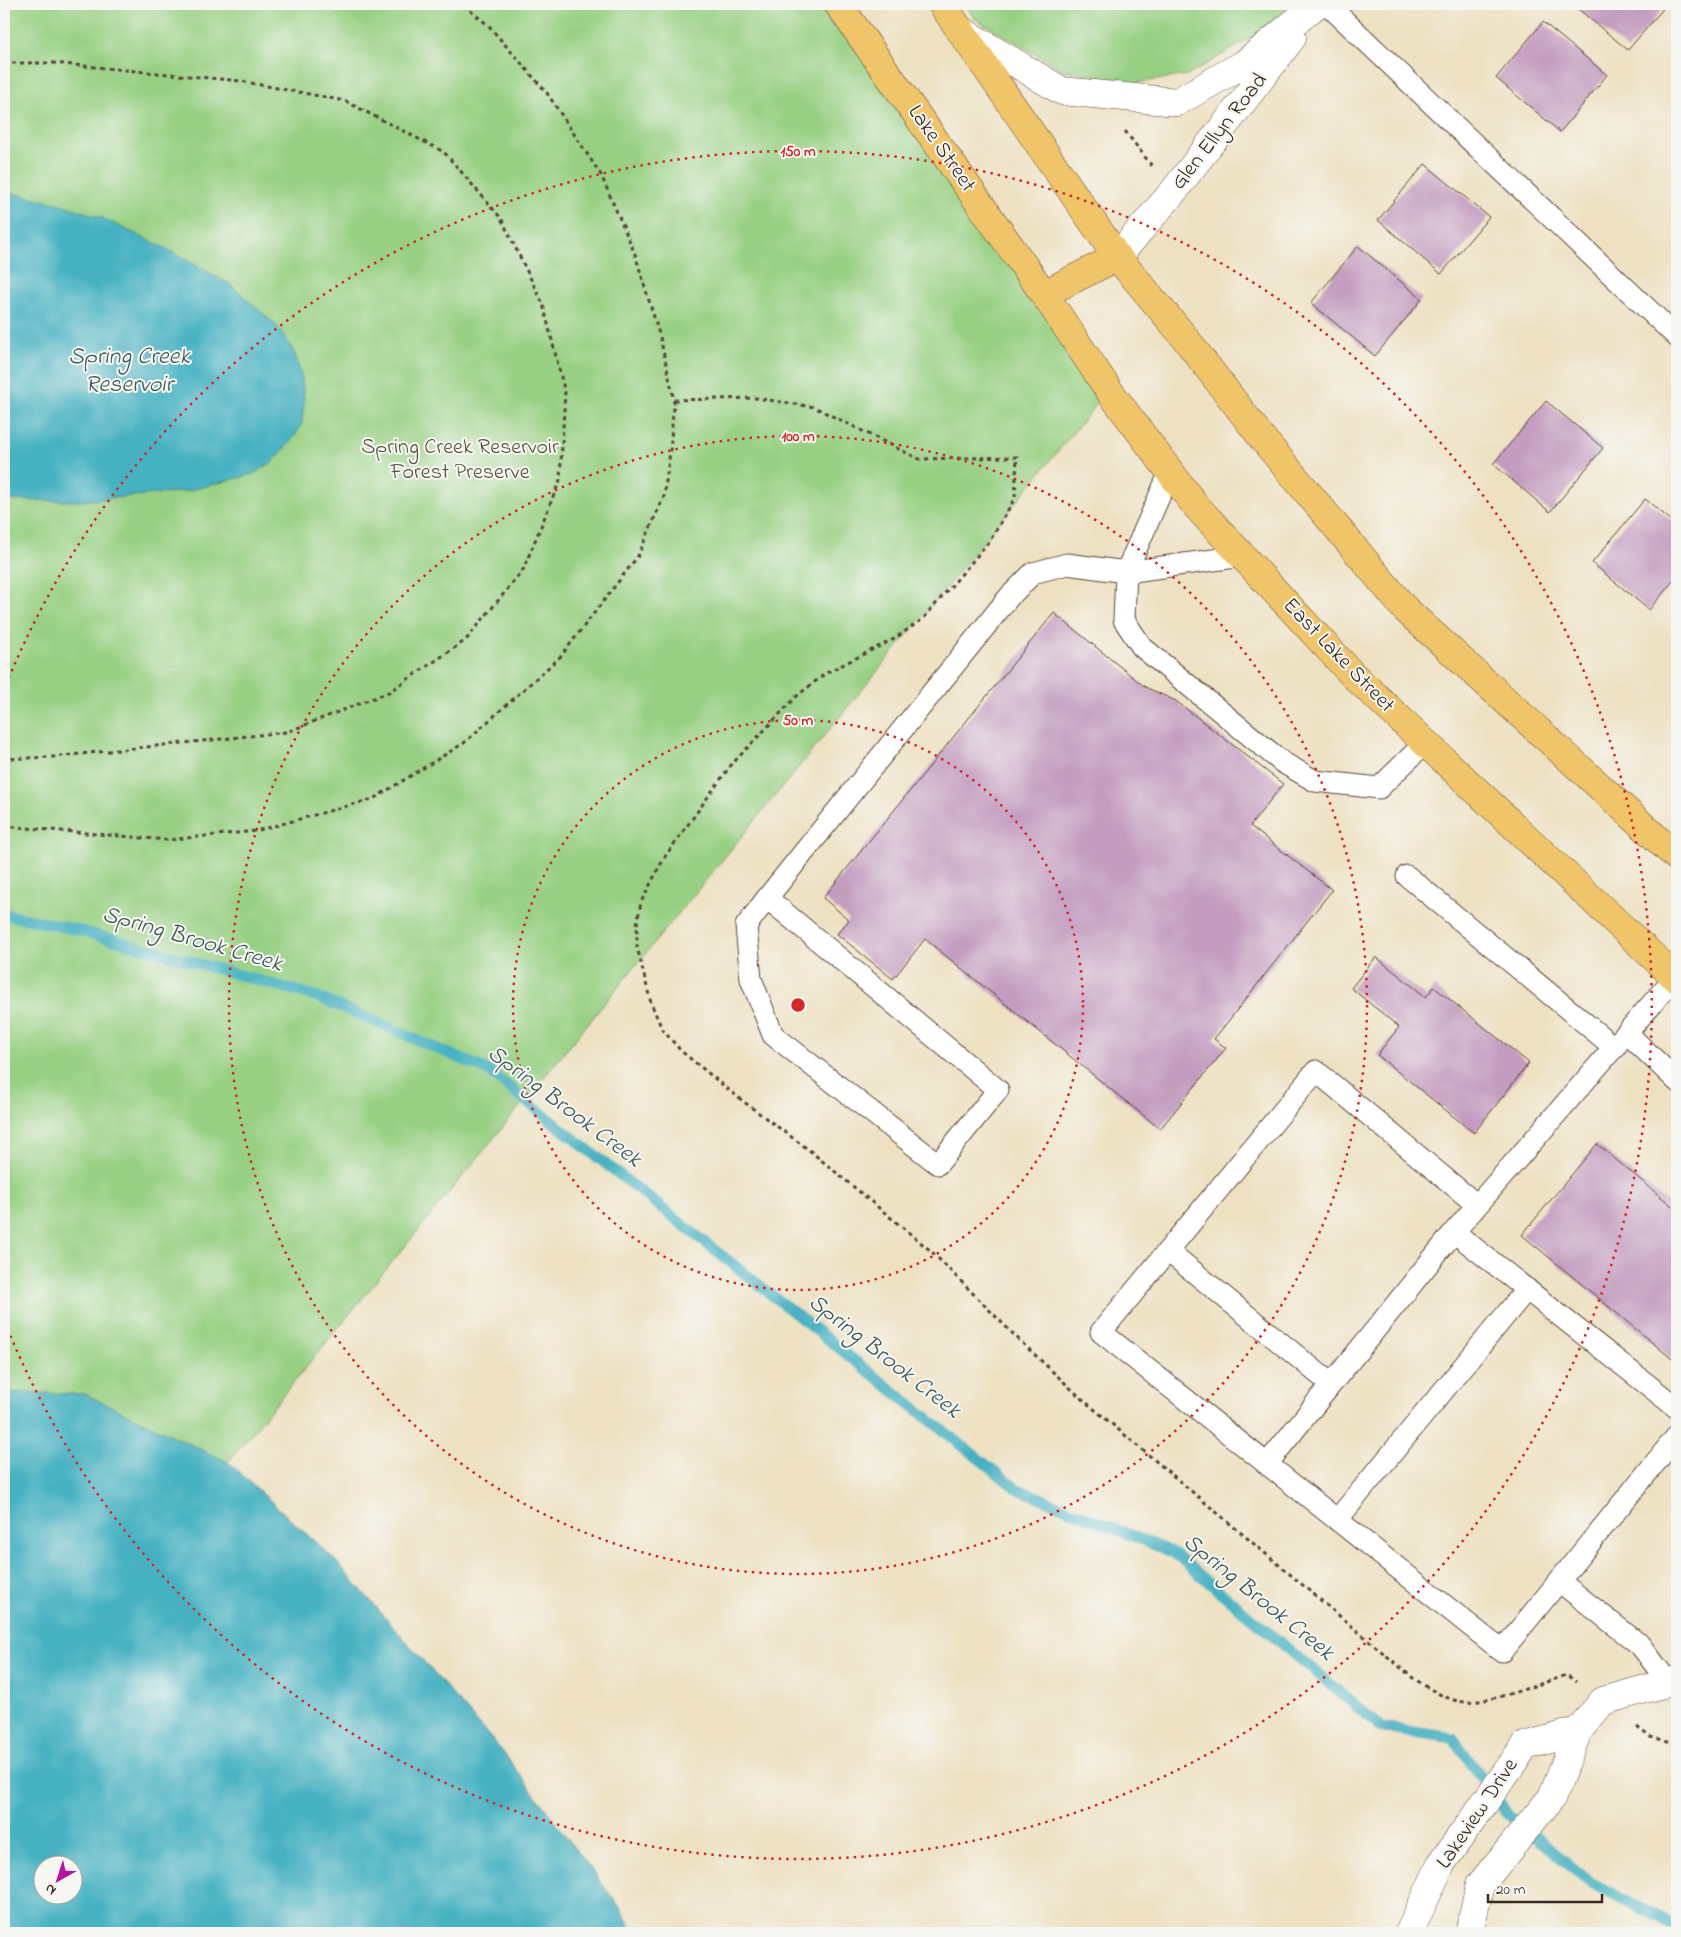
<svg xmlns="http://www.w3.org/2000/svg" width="1681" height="1937" font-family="'Indie Flower',sans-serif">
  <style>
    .green { fill: #98d083; stroke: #6a7d50 }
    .water { fill: #44b1c1; stroke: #406e70; fill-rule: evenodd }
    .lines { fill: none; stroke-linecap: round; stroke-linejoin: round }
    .stream { stroke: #44b1c1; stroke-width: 11 }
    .building { fill: #c39cbf }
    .service-casing { stroke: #564537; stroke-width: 23 }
    .minor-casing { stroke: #564537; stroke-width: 29 }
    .tertiary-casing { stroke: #564537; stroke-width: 29 }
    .primary-casing { stroke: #564537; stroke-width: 29 }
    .path { stroke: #564537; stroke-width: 3; stroke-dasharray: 4 4; stroke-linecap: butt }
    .service { stroke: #fff; stroke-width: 21 }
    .minor { stroke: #fff; stroke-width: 28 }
    .tertiary { stroke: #fff; stroke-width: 28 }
    .primary { stroke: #f0c469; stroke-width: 28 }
    .ring { fill: none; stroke: #d62828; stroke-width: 2.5; stroke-dasharray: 2.5 5 }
    .labels { text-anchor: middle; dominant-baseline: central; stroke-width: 4; stroke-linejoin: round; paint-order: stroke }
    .street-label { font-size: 22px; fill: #3b2a1e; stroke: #f6f6f2 }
    .park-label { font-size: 22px; fill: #525437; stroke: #f6f6f2 }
    .water-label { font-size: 24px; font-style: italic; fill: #3e5957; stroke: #f6f6f2 }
    .centre { fill: #d62828; stroke: #f6f6f2; stroke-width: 2.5 }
    .ring-label { font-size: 15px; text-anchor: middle; font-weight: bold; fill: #d62828; stroke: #f6f6f2; stroke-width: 4; stroke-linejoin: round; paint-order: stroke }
  </style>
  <rect width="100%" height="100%" fill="#f6f6f2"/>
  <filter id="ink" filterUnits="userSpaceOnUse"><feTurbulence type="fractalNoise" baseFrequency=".02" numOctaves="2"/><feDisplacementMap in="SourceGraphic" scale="10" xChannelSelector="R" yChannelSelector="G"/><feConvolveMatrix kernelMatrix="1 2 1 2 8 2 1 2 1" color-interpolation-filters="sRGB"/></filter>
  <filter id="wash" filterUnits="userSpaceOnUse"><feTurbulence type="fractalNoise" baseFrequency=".0096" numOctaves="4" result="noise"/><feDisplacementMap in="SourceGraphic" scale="20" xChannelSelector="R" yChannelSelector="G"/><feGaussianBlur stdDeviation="1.12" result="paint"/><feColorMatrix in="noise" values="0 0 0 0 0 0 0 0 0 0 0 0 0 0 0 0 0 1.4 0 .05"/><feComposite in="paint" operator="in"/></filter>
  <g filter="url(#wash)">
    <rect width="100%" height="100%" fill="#eee1c2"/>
    <path class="green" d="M4,4H834L1109,389L228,1462L4,1429Z
      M965,4H1291L1251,38L1188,75L1135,83L1063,70L974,18Z"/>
    <path class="water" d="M4,191L61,204L102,218L165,248L231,285L277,326L287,340L295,354L302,378L304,401L302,423L295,436L273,462L253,474L188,491L79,501L4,500Z
      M4,1392L85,1394L228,1462L335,1560L503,1752L621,1909L634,1933H4ZM42,1864H72V1894H42Z"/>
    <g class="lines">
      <path class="stream" d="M4,914L78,930L315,996L487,1070L1016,1488L1174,1553L1381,1727L1453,1738L1508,1814L1590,1882L1677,1927"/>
    </g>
    <g id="blocks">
      <path class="building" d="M1572,4H1667L1628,50Z
        M1543,22L1607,75L1560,132L1496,78Z
        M1425,164L1489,217L1441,274L1378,220Z
        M1358,246L1422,299L1375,356L1311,303Z
        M1546,401L1603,448L1550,512L1493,464Z
        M1645,499L1677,525V576L1649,610L1592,563Z
        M1054,613L1145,687L1176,701L1283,784L1250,826L1332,890L1214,1039L1226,1048L1160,1129L925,939L893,979L837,934L849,920L823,898Z
        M1376,957L1426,997L1434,987L1529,1063L1474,1133L1377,1055L1399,1027L1351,988Z
        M1597,1144L1677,1210V1363L1522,1235Z"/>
    </g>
  </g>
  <g filter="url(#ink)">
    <use href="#blocks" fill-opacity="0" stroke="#564537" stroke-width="1"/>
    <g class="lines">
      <defs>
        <path id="service" d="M1327,4L1677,337
          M1170,472L1126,572L1243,556
          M1407,876L1615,1048
          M767,898L998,1090L938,1164L773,1035L751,979L746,926L767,898L1009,597L1033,573L1067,564L1126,572L1124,620L1142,647L1282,762L1315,781L1379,788L1425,743
          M1675,977L1454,1232L1677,1408
          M1628,1034L1677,1081
          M1477,1205L1316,1071L1101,1332L1502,1651L1559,1581
          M1168,1251L1331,1384
          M1267,1464L1454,1232
          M1337,1520L1527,1289
          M1668,1682L1640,1645L1559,1581L1677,1436"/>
        <path id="minor" d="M1409,1933L1441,1864L1525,1746L1578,1731
          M1469,1933L1480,1885L1552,1797L1578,1731L1603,1701L1677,1680"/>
        <path id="tertiary" d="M960,30L1062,91L1177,102L1244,64L1317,4
          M1117,257L1173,192L1292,38"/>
        <path id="primary" d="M838,4L1044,294L1110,392L1195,505L1352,674L1677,979
          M942,4L1117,257L1182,334L1262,438L1405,609L1677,857
          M1044,294L1117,257"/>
      </defs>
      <use href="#service" class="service-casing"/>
      <use href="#minor" class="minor-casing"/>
      <use href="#tertiary" class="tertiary-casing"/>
      <use href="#primary" class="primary-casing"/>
      <path class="path" d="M4,63H53L241,81L345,101L444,152L501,218L543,304L565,393L560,480L523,570L466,640L389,692L287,732L52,757L4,759
        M1125,131L1152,166
        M674,400L756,398L814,407L919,459L1017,457L1015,498L989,542L923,619L894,639L826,673L797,696L731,765L664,858L641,902L637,924V947L651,1003L662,1029L681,1051L744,1102L809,1150L931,1251L1020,1341L1081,1398L1413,1678C1427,1687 1448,1702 1466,1702C1493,1702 1539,1684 1567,1675L1576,1682
        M4,826L167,840L256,831L373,799L464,743L561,656L638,556L664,496L670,452L674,400L660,337L635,254L601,175L547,93L488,25L462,4
        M1637,1727L1650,1737L1677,1743"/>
      <use href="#service" class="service"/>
      <use href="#minor" class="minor"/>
      <use href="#tertiary" class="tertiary"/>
      <use href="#primary" class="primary"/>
    </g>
  </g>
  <g class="ring">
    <circle cx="798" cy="1005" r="285"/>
    <circle cx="798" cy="1005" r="569"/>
    <path d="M6 685A854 854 0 1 1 6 1325"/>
  </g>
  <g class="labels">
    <g class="street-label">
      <text transform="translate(1220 132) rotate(-52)">Glen Ellyn Road</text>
      <text transform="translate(941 149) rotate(55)">Lake Street</text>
      <text transform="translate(1338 656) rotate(46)">East Lake Street</text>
      <text transform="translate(1478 1814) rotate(-56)">Lakeview Drive</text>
    </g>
    <g class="park-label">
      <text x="460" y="448">Spring Creek Reservoir<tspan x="460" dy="25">Forest Preserve</tspan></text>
    </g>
    <g class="water-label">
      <text x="129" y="357">Spring Creek<tspan x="129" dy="28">Reservoir</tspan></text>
      <text transform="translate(192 940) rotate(16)">Spring Brook Creek</text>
      <text transform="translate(564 1107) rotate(37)">Spring Brook Creek</text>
      <text transform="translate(884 1357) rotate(38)">Spring Brook Creek</text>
      <text transform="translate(1258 1598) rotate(39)">Spring Brook Creek</text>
    </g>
  </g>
  <circle cx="798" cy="1005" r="8" class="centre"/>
  <g class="ring-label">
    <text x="798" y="156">150 m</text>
    <text x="798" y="441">100 m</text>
    <text x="798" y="725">50 m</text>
  </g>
  <rect width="1681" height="1937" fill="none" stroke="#f6f6f2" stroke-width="20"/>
  <g transform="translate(58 1880) rotate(219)"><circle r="24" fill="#f6f6f2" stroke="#aba49d"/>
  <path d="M0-4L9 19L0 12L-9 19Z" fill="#b5179e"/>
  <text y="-8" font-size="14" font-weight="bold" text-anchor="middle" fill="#3b2a1e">N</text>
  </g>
  <path d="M1488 1894v8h114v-8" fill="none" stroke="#3b2a1e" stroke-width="2.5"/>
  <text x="1496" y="1894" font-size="15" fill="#3b2a1e" stroke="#f6f6f2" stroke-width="4" paint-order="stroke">20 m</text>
</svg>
